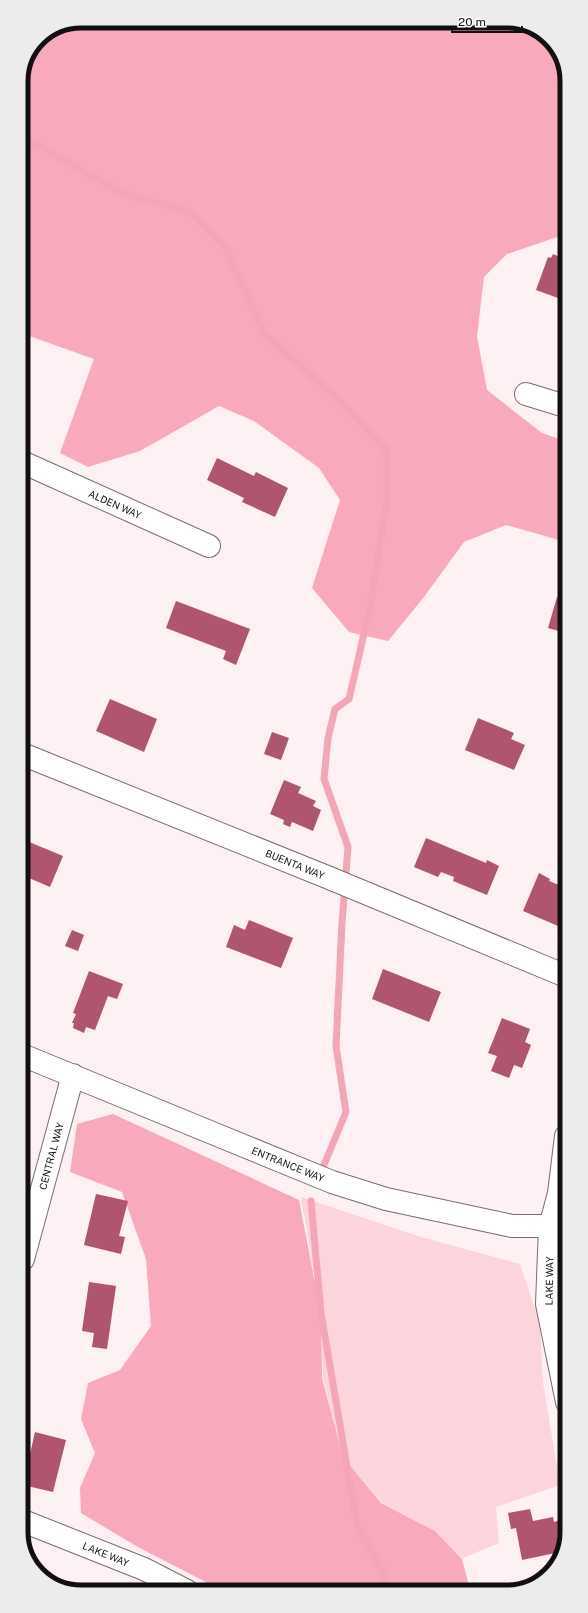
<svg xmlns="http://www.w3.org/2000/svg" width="588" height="1613" font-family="'Public Sans',sans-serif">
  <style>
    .green { fill: #fcd5dc }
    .forest { fill: #f8a9bb }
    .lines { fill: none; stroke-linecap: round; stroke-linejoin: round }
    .stream { stroke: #f4a6b7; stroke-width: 7 }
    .building { fill: #af556d }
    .minor-casing { stroke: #796c6e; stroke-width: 24 }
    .minor { stroke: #fff; stroke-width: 22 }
    .labels { text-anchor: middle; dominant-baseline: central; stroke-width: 3; stroke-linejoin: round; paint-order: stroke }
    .street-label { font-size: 10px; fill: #130f10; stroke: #fff }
    .rim { fill: none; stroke: #130f10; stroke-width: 5 }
  </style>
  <rect width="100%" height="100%" fill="#fdf1f3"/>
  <path class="green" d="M301,1197L421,1237L520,1264L540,1324L543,1383L560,1485L496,1507L499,1543L463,1558L435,1531L382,1503L343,1457L323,1378L321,1313Z"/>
  <path class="forest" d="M81,21H511L546,36L565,65V237L560,236L507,254L484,277L477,336L487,390L542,433L565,441L566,542L506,525L464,542L424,597L388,641L349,632L312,588L340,500L319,468L254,421L219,406L140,451L88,467L60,453L94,359L21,333V77L39,38Z
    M113,1114L299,1200L321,1314L322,1378L343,1457L381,1503L435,1531L462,1559L470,1590L223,1591L138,1547L81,1513L80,1488L95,1453L81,1419L88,1383L120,1370L151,1326L146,1259L122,1192L70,1172L77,1124Z"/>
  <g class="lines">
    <path class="stream" d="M21,136L122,193L190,212L225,247L265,335L333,394L387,450V499L370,608L349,699L335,709L328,738L324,779L348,847L342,923L336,1046L346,1112L324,1165
      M311,1201L321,1313L357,1525L386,1579L383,1591"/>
  </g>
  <path class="building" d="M553,254L565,259V295L561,293L558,298L536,290L548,257L551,258Z
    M217,458L254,476L256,472L288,488L275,517L242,502L244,498L207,480Z
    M557,597L566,599V633L548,628Z
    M176,601L250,629L236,665L223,659L226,651L166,628Z
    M110,699L157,719L144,752L96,731Z
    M478,718L514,733L511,739L525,745L514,770L465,750Z
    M272,732L289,738L281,760L264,754Z
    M284,780L301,787L298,793L316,801L313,806L321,810L313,831L292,822L290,827L283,824L284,820L270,814Z
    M426,838L486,863L487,860L499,866L487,895L453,881L454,877L441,872L438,877L414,867Z
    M22,839L63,856L50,887L22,875Z
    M539,873L550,879L549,881L566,888V924L560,921L558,926L523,911Z
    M249,920L293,938L281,968L226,947L234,925L245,930Z
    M72,930L84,935L78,951L65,946Z
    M383,969L441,992L429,1022L372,999Z
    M89,971L123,984L117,999L108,996L95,1030L86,1027L84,1033L73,1028L74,1023H72L76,1014L73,1013Z
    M502,1018L530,1029L525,1042L531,1045L522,1068L514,1065L509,1078L491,1071L497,1056L488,1053Z
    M96,1194L128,1201L119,1236L125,1237L121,1254L84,1245Z
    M89,1282L116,1286L107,1349L92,1347L94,1333L82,1331Z
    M35,1432L66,1440L53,1492L23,1485Z
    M530,1509L533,1521L553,1517L554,1522L560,1520L563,1534L557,1535L560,1552L522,1560L516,1528L511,1529L508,1513Z"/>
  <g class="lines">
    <defs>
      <path id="minor" d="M526,394L565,406
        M22,462L209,546
        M22,754L327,877L566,976
        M22,1055L332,1182L386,1199L512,1226H567
        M566,1136L559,1193L550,1227L547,1304L567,1402
        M23,1259L73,1075
        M23,1521L144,1569L187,1591"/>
    </defs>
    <use href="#minor" class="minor-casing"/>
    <use href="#minor" class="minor"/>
  </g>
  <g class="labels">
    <g class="street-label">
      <text transform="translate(115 504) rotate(24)">ALDEN WAY</text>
      <text transform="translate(295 864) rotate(22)">BUENTA WAY</text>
      <text transform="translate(51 1156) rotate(-75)">CENTRAL WAY</text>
      <text transform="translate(288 1164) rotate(22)">ENTRANCE WAY</text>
      <text transform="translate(549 1281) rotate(-89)">LAKE WAY</text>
      <text transform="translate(106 1554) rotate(22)">LAKE WAY</text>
    </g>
  </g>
  <path d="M0 0H588V1613H0ZM81 28H507A53 53 0 0 1 560 81V1532A53 53 0 0 1 507 1585H81A53 53 0 0 1 28 1532V81A53 53 0 0 1 81 28Z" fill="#ececec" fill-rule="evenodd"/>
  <path class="rim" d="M81 28H507A53 53 0 0 1 560 81V1532A53 53 0 0 1 507 1585H81A53 53 0 0 1 28 1532V81A53 53 0 0 1 81 28Z"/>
  <path d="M452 26v6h70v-6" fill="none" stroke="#130f10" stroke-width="2"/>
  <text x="458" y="26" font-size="12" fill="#130f10" stroke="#ffffff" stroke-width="3" paint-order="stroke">20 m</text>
</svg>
